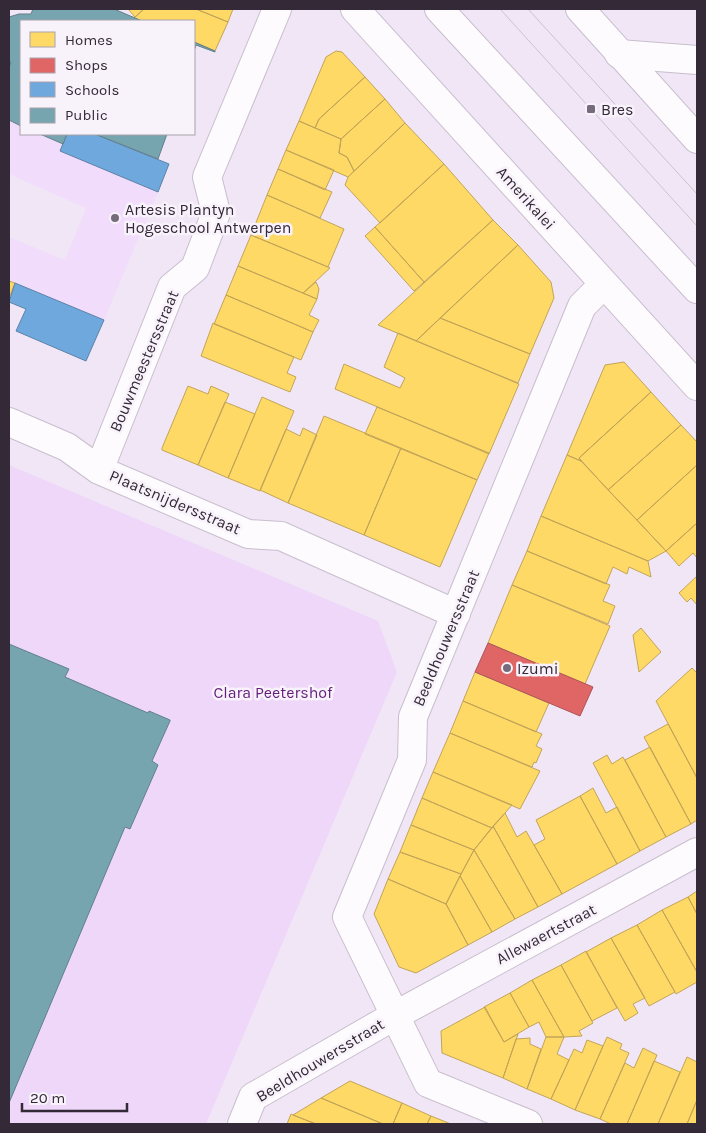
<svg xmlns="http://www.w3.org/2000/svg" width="706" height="1133" font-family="Karla,sans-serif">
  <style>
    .built { fill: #f1dcfb }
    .green { fill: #efd7f9 }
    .homes { fill: #ffd966; stroke: #c2a458 }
    .shops { fill: #e06666; stroke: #ac5458 }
    .schools { fill: #6fa8dc; stroke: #5d82aa }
    .public { fill: #76a5af; stroke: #62808b }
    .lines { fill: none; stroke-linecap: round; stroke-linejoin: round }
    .minor-casing { stroke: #c8becd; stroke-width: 30 }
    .secondary-casing { stroke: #c8becd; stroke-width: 30 }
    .minor { stroke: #fdfbfe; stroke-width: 28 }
    .secondary { stroke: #fdfbfe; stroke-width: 28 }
    .tram { stroke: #c8c5ca; stroke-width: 1 }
    .poi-dot { fill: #766b7a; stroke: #f8f2fa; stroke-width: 2 }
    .labels { text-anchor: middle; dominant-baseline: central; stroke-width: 5; stroke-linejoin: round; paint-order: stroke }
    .poi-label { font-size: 16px; fill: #332937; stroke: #f8f2fa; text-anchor: start }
    .street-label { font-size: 16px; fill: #332937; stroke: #f8f2fa }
    .park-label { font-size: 16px; fill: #641e7d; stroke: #f8f2fa }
  </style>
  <rect width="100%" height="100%" fill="#f1e6f6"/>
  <path class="built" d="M9,120L21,126V134H40L63,144L61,151L158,192L104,320L9,281V237L65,260L86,208L9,174Z"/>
  <path class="green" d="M9,465L378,621L397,672L206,1124H9V1103L125,827L130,829L158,765L152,761L170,722L169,719L149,711L148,713L65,677L69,669L9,644Z"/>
  <path class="homes" d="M128,9H144L135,17Z
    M144,9H196L228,22L215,51L194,42V21H142L134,18Z
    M196,9H233L228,22Z
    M336,51L342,52L365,77L319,119L315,128L299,121L326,57Z
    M365,77L385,99L341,139L315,128L319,119Z
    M385,99L405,123L354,171L347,157L339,153L341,139Z
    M299,121L341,139L339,153L347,157L354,171L348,177L286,150Z
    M405,123L444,164L380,223L345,185L348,177Z
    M286,150L334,170L325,190L278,169Z
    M444,164L493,220L424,282L375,227Z
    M278,169L332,192L320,218L267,195Z
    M267,195L344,229L328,267L251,235Z
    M493,220L518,245L416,341L378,325Z
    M375,227L424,282L414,291L365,236Z
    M251,235L328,267L330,268L303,293L238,266Z
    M518,245L551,282L554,298L530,354L440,318Z
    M238,266L317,299L309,315L319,320L313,332L226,295Z
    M9,281L15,283L9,298Z
    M316,282L319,289L317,299L303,293Z
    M226,295L313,332L301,360L214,324Z
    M440,318L530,354L518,383L416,341Z
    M213,323L294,357L287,373L296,377L290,392L201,356Z
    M398,333L519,384L489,454L335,389L344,364L400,388L405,378L384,367Z
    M624,362L651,392L579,458L581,461L567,455L605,365Z
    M188,386L208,394L211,386L229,394L198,465L162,450V448Z
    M651,392L681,425L608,490L579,458Z
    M262,397L294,411L260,491L228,478Z
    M225,402L255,414L228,478L198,465Z
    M377,407L489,453L477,480L365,434Z
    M324,416L401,448L364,535L288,503Z
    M681,425L697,442V465L637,520L608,490Z
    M303,428L317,435L288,503L260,490L286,429L300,436Z
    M401,448L477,480L440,567L364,535Z
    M567,455L581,461L666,551L648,561L541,516Z
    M697,465V523L666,551L637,520Z
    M541,516L648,561L651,577L629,567L627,574L613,567L606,584L527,551Z
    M697,523V558L693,553L679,566L666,551Z
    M527,551L610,585L603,601L615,606L608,624L512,585Z
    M697,576V605L691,598L687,602L679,593Z
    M512,585L610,626L585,684L488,643Z
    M641,628L661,652L639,672L633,635Z
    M692,668L697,673V778L656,701Z
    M475,672L549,703L536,732L463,701Z
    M463,701L542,734L536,746L542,749L536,763L534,762L532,767L450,733Z
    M668,724L697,778V820L691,824L644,737Z
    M450,733L540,771L520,809L433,772Z
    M650,747L691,824L666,837L625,760Z
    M607,755L612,764L623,757L666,837L640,851L593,763Z
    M433,772L512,805L492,828L422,798Z
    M593,788L606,813L617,807L640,851L617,864L580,796Z
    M580,796L617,864L562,894L534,845L545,839L536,820Z
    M422,798L492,828L474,850L411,825Z
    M505,813L517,837L526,831L562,894L538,907L493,826Z
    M411,825L474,850L461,874L400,852Z
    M493,826L538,907L515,919L474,850Z
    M474,850L515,919L492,932L460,876Z
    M400,852L461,874L446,904L388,879Z
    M460,876L492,932L468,945L446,904Z
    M388,879L446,904L468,945L416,973L399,967L374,914Z
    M697,891V914L688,897Z
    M688,897L697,914V972L662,910Z
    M662,910L697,972V982L676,994L637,925Z
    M637,925L675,992L649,1006L611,938Z
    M611,938L645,998L633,1004L638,1013L625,1021L586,952Z
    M586,951L617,1008L592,1021L561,965Z
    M561,965L593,1023L579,1031L582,1036L564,1037L532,980Z
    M532,980L564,1037H546L539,1022L529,1027L510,993Z
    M510,993L529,1027L504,1042L484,1007Z
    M485,1007L504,1042L518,1034L503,1078L442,1053L441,1031Z
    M546,1037H564L557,1054L569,1060L551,1099L527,1089Z
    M607,1037L622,1044L620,1049L629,1053L600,1119L575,1110Z
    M530,1038V1044L541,1049L527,1089L503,1078L516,1039Z
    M587,1040L603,1046L575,1110L551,1099L574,1049L582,1053Z
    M643,1048L657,1055L627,1124H611L600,1119L625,1063L634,1068Z
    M687,1057L697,1062V1100L687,1124H658Z
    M654,1061L680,1072L658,1124H627Z
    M350,1081L402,1103L393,1124H383L321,1098Z
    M321,1098L383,1124H316L293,1115Z
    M697,1100V1124H687Z
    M402,1103L431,1116L427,1124H393Z
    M291,1114L293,1115L316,1124H287Z
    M431,1116L451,1124H427Z"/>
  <path class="shops" d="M488,643L593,687L580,716L475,672Z"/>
  <path class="schools" d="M67,134H95L169,164L158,192L60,151Z
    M15,283L104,320L86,361L16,331L26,309L9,302Z"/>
  <path class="public" d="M33,9H114L142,21H21V126L9,120V68L11,62L9,60V17L19,14H31Z
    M194,42L215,51V52L196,45L194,51Z
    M40,134H67L63,144Z
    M95,134H167L158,159Z
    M9,644L69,669L65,677L148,713L149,711L170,720V721L152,761L158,765L130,829L125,827L9,1103Z"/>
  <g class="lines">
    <defs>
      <path id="minor" d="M355,9L697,386
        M619,54L697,60
        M9,422L67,447L99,470L248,534L281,536L456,614
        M99,470L172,287L195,268L216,213L207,177L277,9
        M242,1124L253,1097L394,1016L697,852
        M528,1124L428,1083L347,917L412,760L413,717L582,306L604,284"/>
      <path id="secondary" d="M439,9L697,289
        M580,9L697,139"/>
    </defs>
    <use href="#minor" class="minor-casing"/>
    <use href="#secondary" class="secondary-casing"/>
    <use href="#minor" class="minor"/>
    <use href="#secondary" class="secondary"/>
    <path class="tram" d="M500,9L697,226
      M528,9L697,194"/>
  </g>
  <g class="poi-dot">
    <rect x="586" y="104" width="10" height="10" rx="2.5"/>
    <circle cx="115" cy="218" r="5"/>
    <circle cx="507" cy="668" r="5"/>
  </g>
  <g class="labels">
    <g class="poi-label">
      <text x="601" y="109">Bres</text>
      <text x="125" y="209">Artesis Plantyn<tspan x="125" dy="18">Hogeschool Antwerpen</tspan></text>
      <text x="517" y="668">Izumi</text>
    </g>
    <g class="street-label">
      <text transform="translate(526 198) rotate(48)">Amerikalei</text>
      <text transform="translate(144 361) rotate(-67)">Bouwmeestersstraat</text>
      <text transform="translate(175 502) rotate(23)">Plaatsnijdersstraat</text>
      <text transform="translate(446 638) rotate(-67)">Beeldhouwersstraat</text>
      <text transform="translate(546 934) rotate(-28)">Allewaertstraat</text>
      <text transform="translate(320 1060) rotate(-31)">Beeldhouwersstraat</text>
    </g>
    <g class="park-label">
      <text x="273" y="692">Clara Peetershof</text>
    </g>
  </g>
  <rect width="706" height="1133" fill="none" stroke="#332937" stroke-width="20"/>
  <rect x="20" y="20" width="175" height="115" fill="#f8f2fa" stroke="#a9a2ac"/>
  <rect x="30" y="32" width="25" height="15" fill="#ffd966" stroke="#a9a2ac"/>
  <text x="65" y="45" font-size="15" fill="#332937">Homes</text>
  <rect x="30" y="58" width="25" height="15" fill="#e06666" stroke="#a9a2ac"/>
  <text x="65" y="70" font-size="15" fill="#332937">Shops</text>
  <rect x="30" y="82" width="25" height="15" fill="#6fa8dc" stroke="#a9a2ac"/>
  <text x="65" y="95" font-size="15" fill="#332937">Schools</text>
  <rect x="30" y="108" width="25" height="15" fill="#76a5af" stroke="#a9a2ac"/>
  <text x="65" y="120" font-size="15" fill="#332937">Public</text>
  <path d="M22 1103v8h105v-8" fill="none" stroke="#332937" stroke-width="2.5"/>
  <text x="30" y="1103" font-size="15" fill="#332937" stroke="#f8f2fa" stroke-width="4" paint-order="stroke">20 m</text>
</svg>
